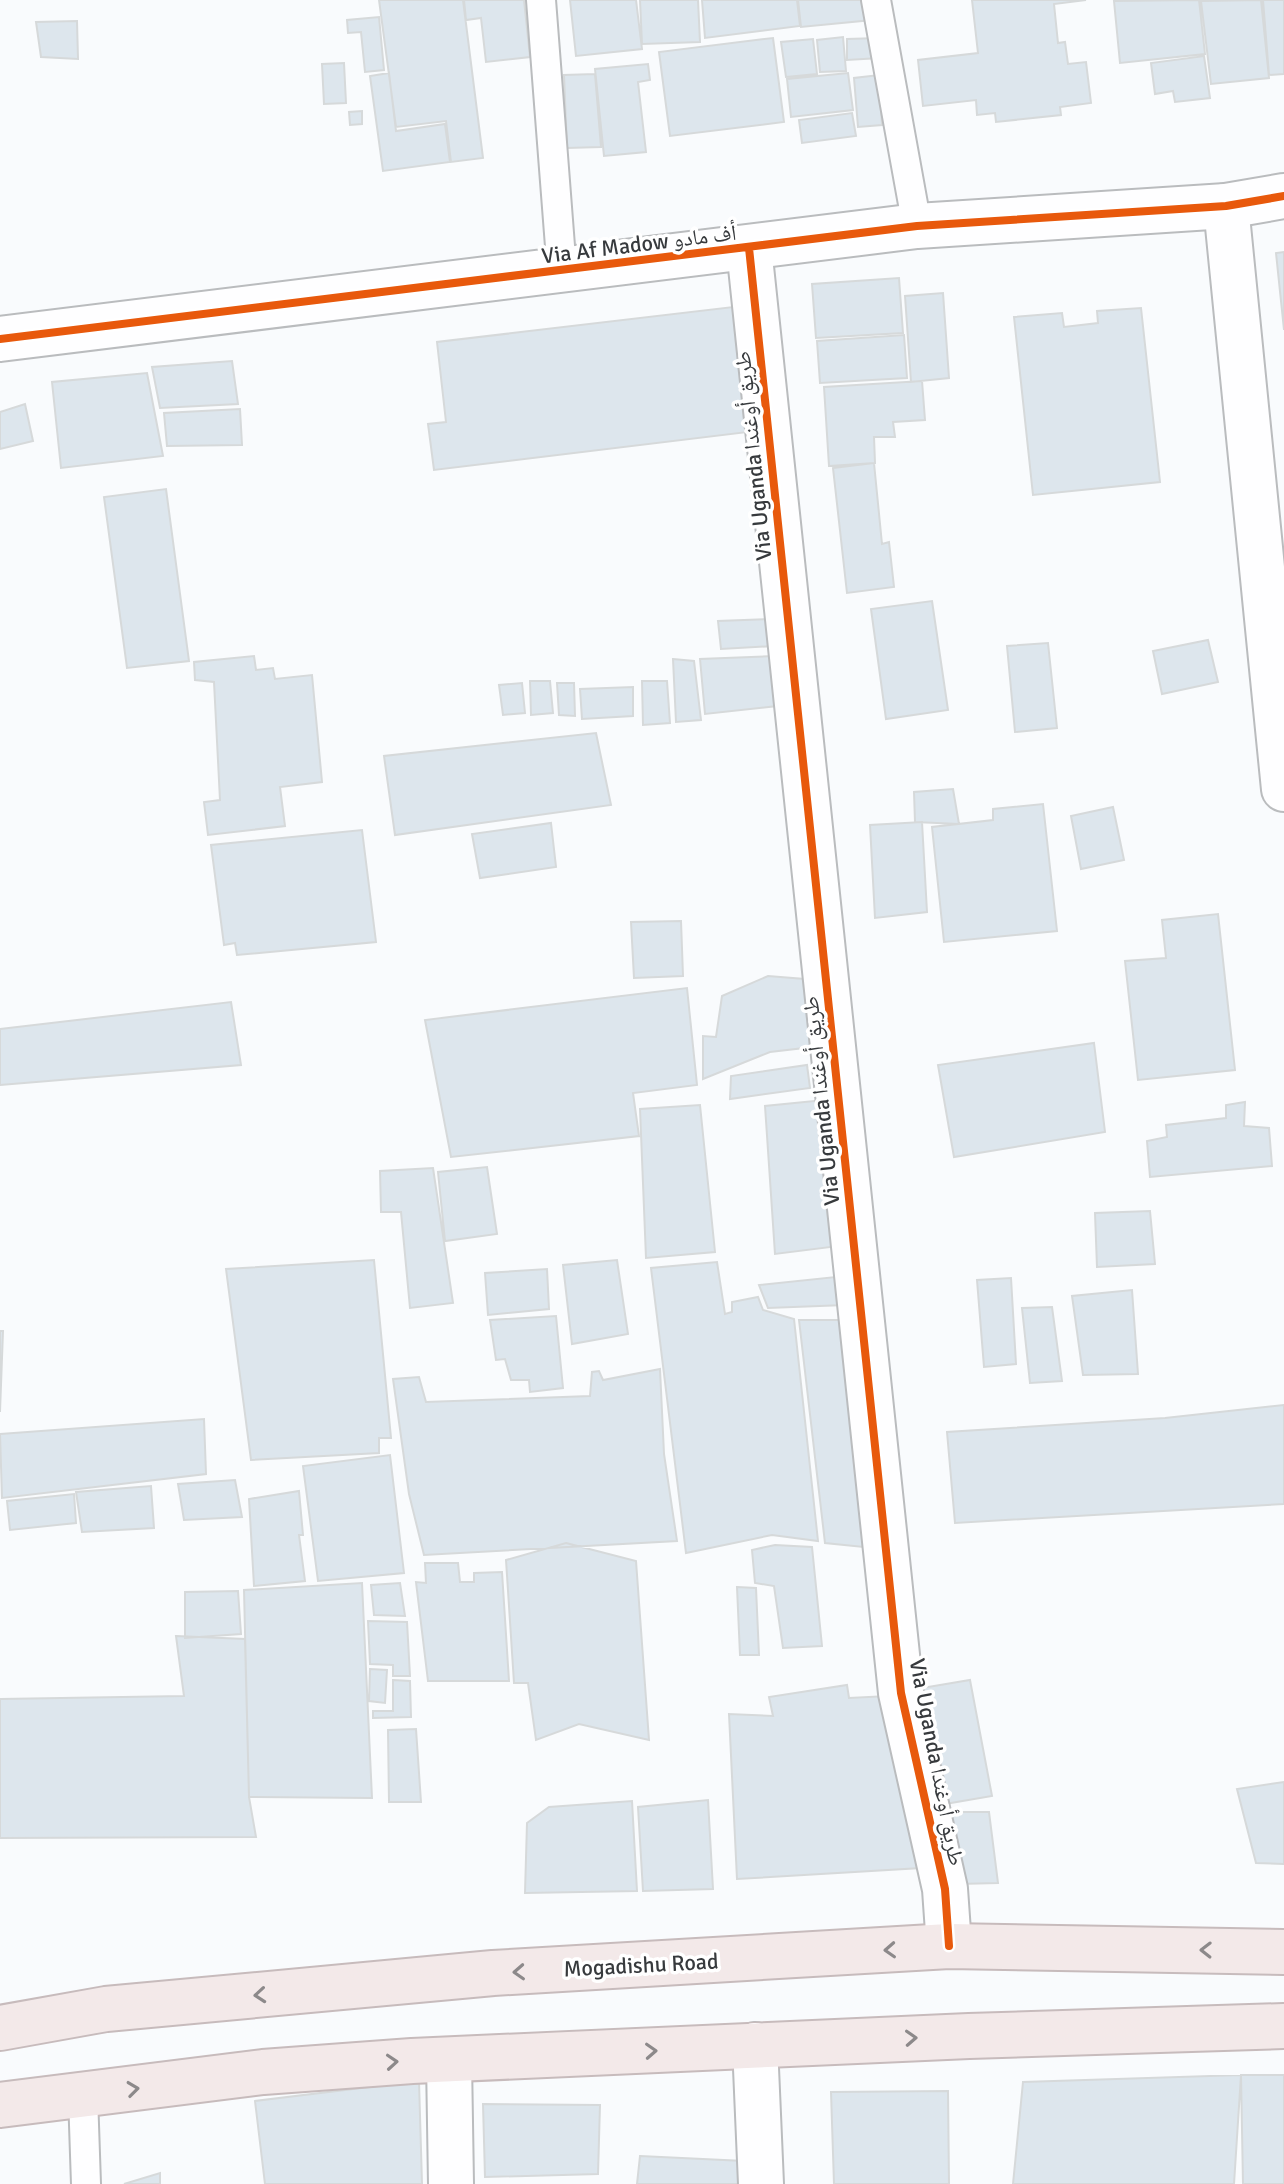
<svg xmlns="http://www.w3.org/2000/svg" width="1284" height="2184" font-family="Signika,'Noto Naskh Arabic',sans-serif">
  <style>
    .building { fill: #dde6ed; stroke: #d6d9da; stroke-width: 2 }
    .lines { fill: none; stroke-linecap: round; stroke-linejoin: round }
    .service-casing { stroke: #babcbe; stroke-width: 32 }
    .minor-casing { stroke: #babcbe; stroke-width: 48 }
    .tertiary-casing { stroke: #babcbe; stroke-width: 48 }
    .trunk-casing { stroke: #c7bbbc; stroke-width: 48 }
    .service { stroke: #fefeff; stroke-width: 28 }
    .minor { stroke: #fefeff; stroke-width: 44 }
    .tertiary { stroke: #fefeff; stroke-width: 44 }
    .trunk { stroke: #f3e9e9; stroke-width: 44 }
    .cycleway-casing { stroke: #fff; stroke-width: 13 }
    .cycleway { stroke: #e8590c; stroke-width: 8 }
    .oneway { stroke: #8c898a }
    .labels { text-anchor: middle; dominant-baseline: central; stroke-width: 7; stroke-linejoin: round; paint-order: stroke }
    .street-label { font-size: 22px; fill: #373a3d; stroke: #fff }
  </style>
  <rect width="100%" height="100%" fill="#f9fbfd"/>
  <path class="building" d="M379,0H463L483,158L451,162L446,121L396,127Z
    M464,0H524L530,57L486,62L481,18L466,20Z
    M570,0H636L642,49L576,56Z
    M640,0H698L700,42L642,44Z
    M702,0H797L800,26L705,38Z
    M798,0H870L872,20L801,27Z
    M972,0H1086L1054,4L1058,43L1065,42L1068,64L1086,62L1091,103L1060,107L1061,115L996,122L995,113L977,115L976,100L923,106L918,60L978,53Z
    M1199,0L1205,54L1120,63L1114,1Z
    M1261,0L1269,78L1211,84L1201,1Z
    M1263,0H1284V74L1269,75Z
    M379,17L384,70L365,72L361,32L348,33L347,20Z
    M77,21L78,59L41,57L36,22Z
    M843,37L846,71L820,72L817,40Z
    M773,38L784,122L670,136L659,52Z
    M879,38L880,58L847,60V39Z
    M813,39L817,74L786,77L781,42Z
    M1204,56L1210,98L1175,102L1173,91L1155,94L1151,63Z
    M344,63L346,103L324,104L322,64Z
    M648,64L650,80L638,82L646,152L604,156L595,69Z
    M389,73L396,131L445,124L450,162L383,171L370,76Z
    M848,73L853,110L791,117L787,79Z
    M595,74L601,147L567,148L564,75Z
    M879,75L882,125L858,127L854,78Z
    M362,111V124L350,125L349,112Z
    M852,113L856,136L802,143L799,120Z
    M1284,252V330L1276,253Z
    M899,278L903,333L816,338L812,284Z
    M943,293L949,378L911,382L905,296Z
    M733,307L748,432L434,470L428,424L446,422L437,342Z
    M1141,308L1160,482L1033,495L1014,317L1062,313L1064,327L1098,323L1097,311Z
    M904,335L907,378L820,383L817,341Z
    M232,361L238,404L160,408L152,367Z
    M147,373L163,456L61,468L52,382Z
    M922,381L925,420L893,422L895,437H874L875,463L829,466L824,387Z
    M25,404L33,441L0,449V412Z
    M240,409L242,445L167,446L164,413Z
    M874,463L882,544L889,542L894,587L847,593L833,468Z
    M166,489L189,661L127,668L104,497Z
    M932,601L948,710L886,719L871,609Z
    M772,619L773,646L721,649L718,621Z
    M1208,640L1218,682L1162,694L1153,651Z
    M1048,643L1057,728L1015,732L1007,646Z
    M254,656L256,670L273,668L275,679L312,675L322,782L280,787L285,826L208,835L204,802L220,800L214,682L195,680L194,662Z
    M774,656L777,706L705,714L700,659Z
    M673,659L694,661L701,720L676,722Z
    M530,681H550L553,713L531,715Z
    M642,681H667L670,723L643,725Z
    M522,683L525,713L503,715L499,685Z
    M557,683H574L575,716L559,715Z
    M633,687V716L582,719L580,689Z
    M596,733L611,805L395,835L384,756Z
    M953,789L959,824L915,822L914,792Z
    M1043,804L1057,931L944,942L932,827L993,820V809Z
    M1113,807L1124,860L1081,869L1071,816Z
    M922,822L927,912L875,918L870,825Z
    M551,823L556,867L480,878L472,834Z
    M362,830L376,942L237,955L235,943L224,945L211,845Z
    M1218,914L1235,1070L1138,1080L1125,961L1166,958L1162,920Z
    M681,921L683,976L634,978L631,922Z
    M768,976L817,980L821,1046L770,1052L703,1079V1036L716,1037L722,996Z
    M687,988L697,1085L633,1093L639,1136L451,1157L425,1020Z
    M231,1002L241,1065L0,1085V1029Z
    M1094,1043L1105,1132L954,1157L938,1065Z
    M807,1065L810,1088L730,1099L731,1076Z
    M824,1100L839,1246L775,1254L765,1106Z
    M1245,1102L1244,1126L1269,1128L1272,1166L1150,1177L1147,1141L1167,1137L1166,1125L1226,1118V1105Z
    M700,1105L715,1252L646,1258L640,1109Z
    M487,1167L497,1234L445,1241L438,1172Z
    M433,1168L453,1303L410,1308L401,1212H381L380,1171Z
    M1150,1211L1155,1264L1097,1267L1095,1213Z
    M374,1260L391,1438H379V1453L251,1460L226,1269Z
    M617,1260L628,1334L572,1344L563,1265Z
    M717,1262L725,1314L732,1312V1302L758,1297L763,1310L794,1319L818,1541L772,1535L686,1553L651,1268Z
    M547,1269L549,1309L488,1315L485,1273Z
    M845,1276V1305L768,1308L759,1285Z
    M1011,1278L1016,1364L984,1367L977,1280Z
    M1132,1290L1138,1374L1083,1375L1072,1296Z
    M1052,1307L1062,1381L1030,1383L1022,1308Z
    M556,1316L563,1388L530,1392L529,1380H511L505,1359L496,1360L490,1320Z
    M799,1320H851L873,1548L825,1543Z
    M0,1331H3L0,1412Z
    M660,1369L664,1454L677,1541L424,1555L409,1494L393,1379L419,1377L426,1402L590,1396L592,1372L599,1371L603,1380Z
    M1284,1405V1504L955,1523L947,1432L1165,1418Z
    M204,1419L206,1474L2,1498L0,1434Z
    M390,1455L404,1573L318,1581L303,1466Z
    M235,1480L242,1517L184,1520L178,1484Z
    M151,1486L154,1528L82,1532L76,1492Z
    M299,1491L303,1535H299L305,1581L254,1586L249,1499Z
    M74,1494L76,1523L10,1530L7,1501Z
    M566,1543L636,1561L649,1740L579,1724L536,1740L528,1683H514L506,1560Z
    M775,1545L812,1547L822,1646L783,1648L774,1586L755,1583L752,1550Z
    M425,1563H458L460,1582H474V1573L502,1572L509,1681H428L416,1582L426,1583Z
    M362,1583L372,1798L249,1797L244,1590Z
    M400,1583L405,1616L374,1615L371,1585Z
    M737,1587L756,1588L759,1655H740Z
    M238,1591L241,1634L185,1638V1592Z
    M368,1621L407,1622L410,1676H393V1665L370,1664Z
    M176,1636L245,1639L249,1797L256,1837L0,1838V1699L184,1696Z
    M370,1669L387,1670L385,1703L369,1701Z
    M393,1680L410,1681L411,1717L373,1718V1711H393Z
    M970,1680L992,1796L939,1805L916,1689Z
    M847,1685L849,1698L888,1696L921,1868L737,1879L729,1714L773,1716L769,1697Z
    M416,1729L421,1802H389L388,1730Z
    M1284,1782V1864L1256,1863L1237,1789Z
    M708,1800L713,1889L643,1891L638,1807Z
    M632,1801L637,1891L525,1893L527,1823L549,1807Z
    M950,1812H989L998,1883L958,1884Z
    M1241,2075L1234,2184H1013L1023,2082Z
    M1241,2075H1284V2184H1243Z
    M419,2081L422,2184H265L255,2101Z
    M948,2091L949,2184H834L831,2092Z
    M483,2104L600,2105L598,2174L485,2177Z
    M640,2156L744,2161V2184H637Z
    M160,2173V2184H124Z"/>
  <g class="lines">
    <defs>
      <path id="service" d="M541,0L562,272
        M876,0L917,226
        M83,2095L86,2184"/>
      <path id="minor" d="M1226,206L1284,789
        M749,248L901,1693L945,1889L949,1946
        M755,2045L761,2184
        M449,2061L451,2184"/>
      <path id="tertiary" d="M0,339L917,226L1226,206L1284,196"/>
      <path id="trunk" d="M0,2028L106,2009L493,1973L949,1946L1284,1952
        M0,2105L263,2072L412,2061L969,2036L1284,2026"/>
    </defs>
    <use href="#service" class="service-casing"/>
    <use href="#minor" class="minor-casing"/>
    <use href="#tertiary" class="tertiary-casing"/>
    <use href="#trunk" class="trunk-casing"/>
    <use href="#service" class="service"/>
    <use href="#minor" class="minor"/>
    <use href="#tertiary" class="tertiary"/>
    <use href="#trunk" class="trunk"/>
    <defs>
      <path id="cycleway" d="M749,248L901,1693L945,1889L949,1946
        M0,339L917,226L1226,206L1284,196"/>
    </defs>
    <use href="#cycleway" class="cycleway-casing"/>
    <use href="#cycleway" class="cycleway"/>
  </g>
  <defs><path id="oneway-chevron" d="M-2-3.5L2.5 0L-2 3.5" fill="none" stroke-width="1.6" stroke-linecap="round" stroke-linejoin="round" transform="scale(2)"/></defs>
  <g class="oneway">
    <use href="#oneway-chevron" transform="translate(890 1950) rotate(177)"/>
    <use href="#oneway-chevron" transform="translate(1206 1950) rotate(-179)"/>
    <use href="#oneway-chevron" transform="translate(519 1972) rotate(177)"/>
    <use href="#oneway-chevron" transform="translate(260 1995) rotate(175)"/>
    <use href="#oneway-chevron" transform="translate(911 2038) rotate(-3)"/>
    <use href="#oneway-chevron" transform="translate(651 2051) rotate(-3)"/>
    <use href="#oneway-chevron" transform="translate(392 2062) rotate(-4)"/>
    <use href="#oneway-chevron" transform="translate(133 2089) rotate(-7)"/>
  </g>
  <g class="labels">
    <g class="street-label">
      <text transform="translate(639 244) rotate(-7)">Via Af Madow أف مادو</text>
      <text transform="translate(753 456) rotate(-96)">Via Uganda طريق أوغندا</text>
      <text transform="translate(821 1101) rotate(-96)">Via Uganda طريق أوغندا</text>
      <text transform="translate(937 1762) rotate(79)">Via Uganda طريق أوغندا</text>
      <text transform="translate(641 1965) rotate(-3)">Mogadishu Road</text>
    </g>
  </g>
</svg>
